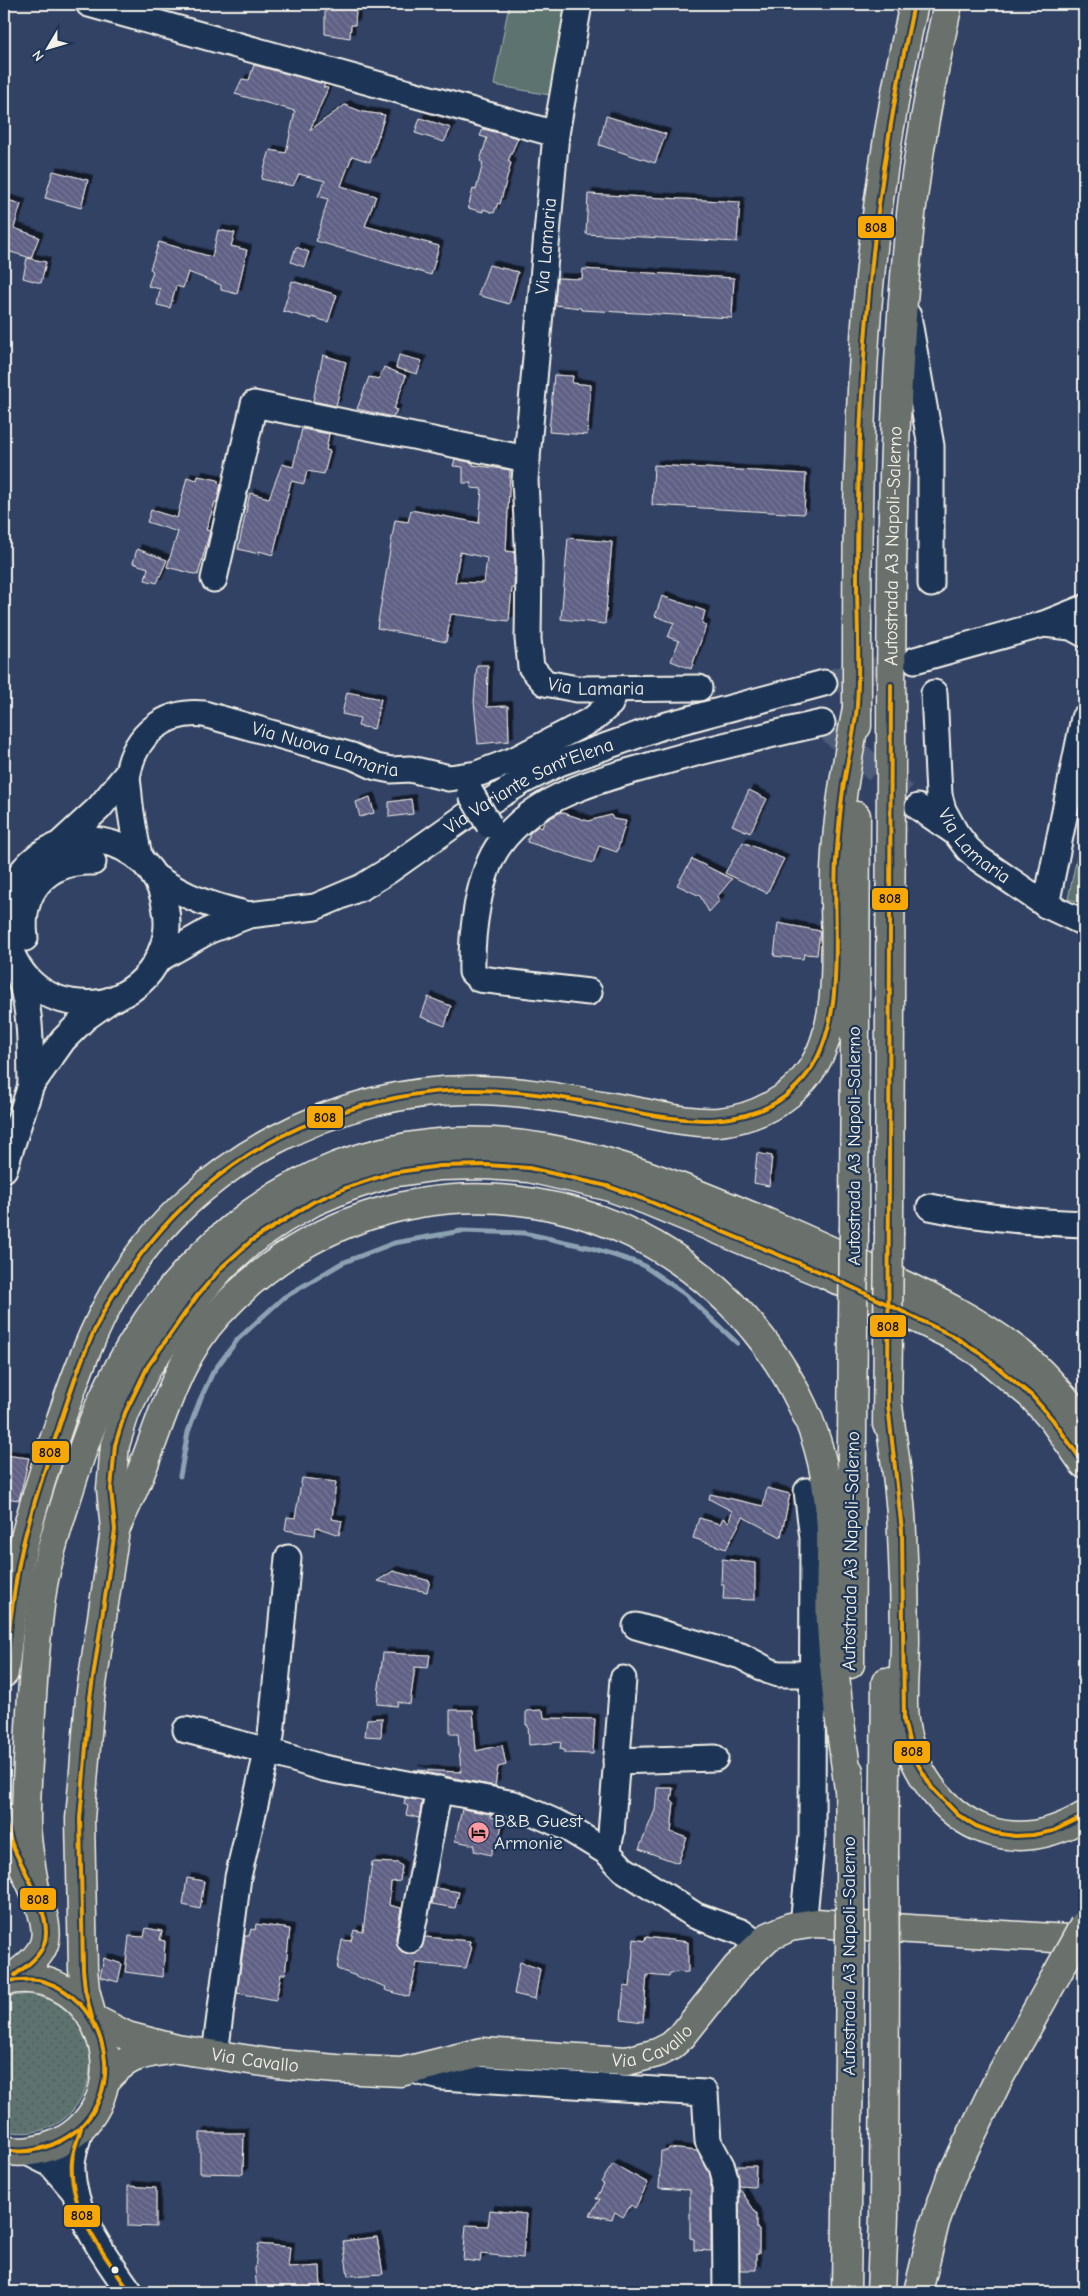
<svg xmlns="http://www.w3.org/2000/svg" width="1088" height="2296" font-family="'Comic Neue',sans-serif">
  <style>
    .grass { fill: url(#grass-dots); stroke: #a8b2ac }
    .pitch { fill: #5d736f; stroke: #a8b2ac }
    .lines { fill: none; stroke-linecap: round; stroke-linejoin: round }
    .stream { stroke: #8ca2b3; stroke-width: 5 }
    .building { fill: url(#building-back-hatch); stroke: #f4f1e8; fill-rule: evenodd; filter: url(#shadow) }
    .minor-tunnel { stroke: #4e5c79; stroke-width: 25; stroke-dasharray: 25 12; stroke-linecap: butt }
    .minor-casing { stroke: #f4f1e8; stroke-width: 29 }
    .major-casing { stroke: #f4f1e8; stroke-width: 31 }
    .highway-casing { stroke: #f4f1e8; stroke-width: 31 }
    .minor { stroke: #1d3557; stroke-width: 25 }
    .major { stroke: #6a716d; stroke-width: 28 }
    .highway { stroke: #6a716d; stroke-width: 28 }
    .minor-bridge-casing { stroke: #f4f1e8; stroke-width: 29; stroke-linecap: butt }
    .highway-bridge-casing { stroke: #f4f1e8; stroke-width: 31; stroke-linecap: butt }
    .minor-bridge { stroke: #1d3557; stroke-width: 25 }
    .highway-bridge { stroke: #6a716d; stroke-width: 28 }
    .bus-1-casing { stroke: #1d3557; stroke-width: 8 }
    .bus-1 { stroke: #f7a806; stroke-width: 4 }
    .bus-dot { fill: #f4f1e8; stroke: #1d3557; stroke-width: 2 }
    .labels { text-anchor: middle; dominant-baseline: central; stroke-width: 4.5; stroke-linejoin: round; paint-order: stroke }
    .street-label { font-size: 19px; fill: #f4f1e8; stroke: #1d3557 }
    .poi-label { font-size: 19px; fill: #f4f1e8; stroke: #1d3557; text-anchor: start }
    .line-badge { stroke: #1d3557; stroke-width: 2 }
    .pale-badge-label { font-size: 14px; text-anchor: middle; font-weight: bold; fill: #111 }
  </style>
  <defs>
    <pattern id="grass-dots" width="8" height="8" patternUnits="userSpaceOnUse" patternTransform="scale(1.25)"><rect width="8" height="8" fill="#5d736f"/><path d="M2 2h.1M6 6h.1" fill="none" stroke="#525b58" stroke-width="1.8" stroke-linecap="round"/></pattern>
    <pattern id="building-back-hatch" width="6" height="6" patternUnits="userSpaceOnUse" patternTransform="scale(1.25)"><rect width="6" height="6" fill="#5f6185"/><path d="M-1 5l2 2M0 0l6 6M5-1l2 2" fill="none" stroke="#777896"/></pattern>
    <filter id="shadow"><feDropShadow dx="4.5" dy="-4.5" stdDeviation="0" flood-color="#0009"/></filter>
  </defs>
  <rect width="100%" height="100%" fill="#314265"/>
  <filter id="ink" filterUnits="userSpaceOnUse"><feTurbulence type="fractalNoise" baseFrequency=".02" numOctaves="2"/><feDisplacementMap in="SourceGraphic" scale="10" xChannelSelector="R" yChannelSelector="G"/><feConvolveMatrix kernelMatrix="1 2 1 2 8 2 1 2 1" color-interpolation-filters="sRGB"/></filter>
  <g filter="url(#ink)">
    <path class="grass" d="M28,1994C35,1996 43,1997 50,2000C93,2021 103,2073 73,2110C67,2118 55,2126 45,2129C31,2134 18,2133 4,2131V1997Z"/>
    <path class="pitch" d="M509,4H572L555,96L494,85Z
      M1084,824V903L1068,899Z"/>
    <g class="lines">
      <path class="stream" d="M180,1476L188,1432L200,1400L213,1372L238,1339L283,1298L342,1263L394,1243L461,1231L524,1233L592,1248L641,1264L685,1294L737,1343"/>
    </g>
    <path class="building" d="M325,4H351V10H356L355,25H351L350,38L325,34Z
      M254,65L325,84L323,87L328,88L310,130L345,105L363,112L385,115L370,162L352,156L341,186L376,196L365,226L439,246L431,275L316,241L328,199L318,196L325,181L299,174L293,186L261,179L270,150L286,153L295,111L235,94L242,79L249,80Z
      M606,116L666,134L655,163L599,145Z
      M420,118L451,128L444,142L415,133Z
      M483,129L518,138L508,161L511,163L500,204L498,203L494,213L483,209V212L468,208L473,189L476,190L483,163L480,161L487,138L480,136Z
      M53,171L88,180L81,208L45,198Z
      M588,194L740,202L737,242L586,234Z
      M4,199L21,204L14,228L39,237L31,258L4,250Z
      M218,230L235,233L231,246L247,250L237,294L221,290V285L188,272L183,288L176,286L170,308L157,305L160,289L148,286L153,271L150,269L159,242L212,257Z
      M296,247L309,252L304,267L291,262Z
      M27,258L46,262L41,283L23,278Z
      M489,265L518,272L509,304L478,295Z
      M583,269L734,278L732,318L581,310V308L555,305L557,278L582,279Z
      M292,281L337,295L328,322L312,317V319L283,311Z
      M323,355L346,362L336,406L313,401Z
      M399,355L422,361L417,374L396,368Z
      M384,367L406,376L394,409L397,410L393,417L357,409L369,377L379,379Z
      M554,375L573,376L572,383L591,385L587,435L549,432Z
      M302,429L329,434L326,450L330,451L324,474L307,471L304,484L291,481L273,555L259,551V554L238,549L250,493L269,498L282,464L293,467Z
      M455,459L473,463V465L510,470L506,551L514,552L515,562L514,588H512L509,621L451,614L446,642L377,628L395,520L408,522L411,510L479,523L482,489L471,488L472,483H463V467L453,466ZM460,552L487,558L484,583L455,582Z
      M654,465L806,474L804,514L652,505Z
      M198,476L218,480V483L221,484L217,502H215L206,530L210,531L198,575L167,567L178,532L147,522L151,510L177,518L187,477L197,480Z
      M568,538L612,542L605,624L561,619Z
      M137,549L167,560L157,583L145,580L148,568L133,563Z
      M662,596L705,611L702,623L706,626L691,669L671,661L679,641L668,637L674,623L655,616Z
      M477,665H488L487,707L508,706L509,741L478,744L474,701Z
      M347,692L381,699L374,729L358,726L360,718L342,714Z
      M749,790L767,799L750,833L732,825Z
      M370,797L374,813L360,817L356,802Z
      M411,799L413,814L389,817V802Z
      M561,812L588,821L611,815L613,819L626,821L617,852L599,846L593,863L527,842L530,833L538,826L542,828L544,822Z
      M743,842L784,859L767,893L725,873Z
      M692,859L732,879L717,897L720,900L709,912L700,896L677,885Z
      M778,923L820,931L817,955L804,954L803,959L774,956Z
      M428,997L451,1006L445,1026L421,1017Z
      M757,1153L772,1156L769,1186L754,1183Z
      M4,1455L29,1458L19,1500L4,1498Z
      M302,1478L336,1482L332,1519L342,1521L339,1535L316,1527L315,1535L285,1530L287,1517L295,1518Z
      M767,1488L790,1494L781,1537L743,1517L726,1549L693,1538L699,1518L720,1524L723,1518L729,1522L732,1511L709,1499L710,1494L763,1506Z
      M722,1559L755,1563V1600L723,1599L724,1584H721Z
      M393,1571L430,1581L427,1592L377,1581Z
      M383,1653L430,1655L428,1668L415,1667L410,1704L398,1702L397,1706L377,1704Z
      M450,1710H473L476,1751L502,1745L506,1765L498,1767L495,1786L414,1770L461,1772L458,1734H450Z
      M543,1710L544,1718L595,1719L593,1754L564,1753V1750L560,1749L561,1742L529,1745L528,1725H526V1711Z
      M382,1718L381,1737L365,1736L367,1719Z
      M657,1788H673L671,1801L674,1802L671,1832L687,1838L678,1863L639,1849L655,1810Z
      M405,1798L422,1801L419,1818L406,1815L408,1806L404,1804Z
      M462,1809L491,1814V1817L503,1820L497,1848H493L491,1855L474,1851L475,1845L455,1841Z
      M372,1862L398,1863L402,1866L400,1881L391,1882L389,1905L401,1908L396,1938L397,1945L400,1950L408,1954L415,1953L421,1949L425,1937L470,1941L469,1946L472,1947L466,1968L417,1963L409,1997L385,1990L386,1987L337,1969L342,1940L351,1941L354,1930L363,1932Z
      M187,1878L204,1881L200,1909L183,1905Z
      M435,1888L459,1892L455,1908L432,1904Z
      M256,1924L290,1929L285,1974H281L276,2000L237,1993L245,1936H249L251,1929L255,1930Z
      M146,1928L162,1931L160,1940L165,1941L163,1977L125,1972L129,1936L144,1937Z
      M646,1937L688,1942V1972L670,1973L669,1977L647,1975L643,2022L621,2019L624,1986L630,1987L634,1939L645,1941Z
      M104,1958L122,1964L118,1982L100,1977Z
      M520,1962L540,1969L535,1999L514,1994Z
      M200,2133H244L243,2174L200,2173Z
      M669,2148L697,2151L709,2172L711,2180V2251L694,2250V2239L690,2238V2190L659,2188L661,2151H667Z
      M613,2164L648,2183L635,2208L631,2205L623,2217L615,2212L612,2219L590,2215L600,2199H596L604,2184L601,2182Z
      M737,2166H756L755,2187L739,2186Z
      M128,2186L156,2188V2227L128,2226Z
      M739,2188L757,2214V2229L759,2230V2254H756V2270H740Z
      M490,2210L526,2214L523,2258L481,2254L480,2262L463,2260L466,2225L488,2226Z
      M377,2237L383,2274L348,2276L343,2241Z
      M258,2244L290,2247L288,2268L320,2266L321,2292H257L255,2269Z"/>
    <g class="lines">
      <path class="minor-tunnel" d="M824,683L909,661
        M830,730L918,807"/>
      <defs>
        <g id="minor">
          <path id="s1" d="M89,4L556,134L525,480L529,562L528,639L531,667L545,683L577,689L699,688"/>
          <path d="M556,134L579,4"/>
          <path d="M908,316L931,446V584"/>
          <path d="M214,579L254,404L527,459"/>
          <path d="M1044,624L1071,627L1084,634"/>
          <path d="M915,660L1044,624L1084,608"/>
          <path id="s2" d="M934,693L939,795L943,810L955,832L968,849L979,859L1046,905L1084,923"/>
          <path d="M918,807L953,831"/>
          <path d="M61,843L99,808L127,774"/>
          <path id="s3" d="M140,860C135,838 131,818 129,796C129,789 126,780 128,773C135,734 166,710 204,714L352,756L376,767L391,770L410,769L449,778L477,774L514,760L593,719L610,704L616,689"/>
          <path d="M154,876C188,899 209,905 249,915"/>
          <path d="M1046,905L1084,718"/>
          <path d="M4,920C14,818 148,814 165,905C168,919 168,933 163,946C155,971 138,989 113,999C103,1003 90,1004 79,1003C35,999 11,968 4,926"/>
          <path d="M25,938C19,891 47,860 93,862"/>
          <path id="s4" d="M159,959L210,930L249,915L315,907L362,887L388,871L466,816L523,781L559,763L663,726L824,683"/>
          <path d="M17,969C32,1011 30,1042 31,1085"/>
          <path d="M589,992L479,979L472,972C471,936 478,873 500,844C537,793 606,778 663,762C715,747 768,735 822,723"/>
          <path d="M4,1169L31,1085L63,1040L85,1018L109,1001"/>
          <path d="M930,1207C981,1218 1032,1222 1084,1224"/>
          <path d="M636,1626L741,1656L769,1671L778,1674H813"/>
          <path d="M186,1730L268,1751L323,1768L514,1804L566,1827L607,1852L623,1869L696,1916L741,1932L758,1945"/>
          <path d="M616,1761L715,1758"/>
          <path d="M607,1852L611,1834L623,1679"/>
          <path d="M803,1925L812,1836L813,1538L807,1491"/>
          <path d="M410,1940L439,1789"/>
          <path d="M215,2054L238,1877L271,1736L288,1558"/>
          <path d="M412,2070L441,2077L705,2093L708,2141L722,2167L725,2178L726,2292"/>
          <path d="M81,2128C77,2141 71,2155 72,2169C73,2214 105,2257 130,2292"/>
          <path d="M27,2152L51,2164L75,2192"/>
        </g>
        <g id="major">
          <path d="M4,1981C101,1959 148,2101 56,2144C40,2151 20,2154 4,2150"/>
          <path id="s5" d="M92,2018L127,2036L177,2049L277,2064L337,2069L401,2072L482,2052L627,2061L657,2053L671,2046L682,2036L737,1967L768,1937L790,1927L816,1923L1084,1940"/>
          <path d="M106,2080C128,2055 138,2055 169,2050"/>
        </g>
        <g id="highway">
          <path d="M857,726C857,579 856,433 869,287C878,192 893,97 914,4"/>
          <path d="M854,1228L856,816"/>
          <path id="s6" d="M889,1232C890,1079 891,926 891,774C891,590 891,406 910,223C918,149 932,76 948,4"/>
          <path d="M888,1405C893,1448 901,1491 902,1534C904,1569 905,1605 905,1640C905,1667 901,1693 904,1720C910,1767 941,1814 986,1830C1020,1842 1054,1834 1084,1816"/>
          <path d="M887,1424L888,1334"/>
          <path d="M115,1530C126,1506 138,1482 147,1456C166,1406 181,1354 218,1314C391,1124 695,1177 803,1407C821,1444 829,1489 831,1530C832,1561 829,1592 831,1623C834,1679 841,1734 849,1789"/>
          <path d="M850,1664L853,1325"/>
          <path d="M4,1673C9,1632 13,1590 22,1550C32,1507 46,1464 60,1422C76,1375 93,1329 118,1286C193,1163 336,1087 479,1090C531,1091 582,1102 634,1111C661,1116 690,1124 719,1122C754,1119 791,1100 811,1070C846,1018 833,931 835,871C837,816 847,762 857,708"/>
          <path d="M849,1771L850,1849"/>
          <path d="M4,1817C7,1827 9,1837 13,1846C24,1871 50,1914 45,1940C42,1957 22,1970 10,1980"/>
          <path d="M884,1856L886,1682"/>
          <path d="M36,1895C32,1870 26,1845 26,1820C26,1783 29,1747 31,1711C34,1669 36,1627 43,1585C49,1552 60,1520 70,1488C79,1459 89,1429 102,1401C164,1266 277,1161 429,1144C553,1130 658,1178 768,1223C810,1241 850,1259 891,1279C936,1300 982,1323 1021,1354C1045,1374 1065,1398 1084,1422"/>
          <path d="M92,2018L85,1989L83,1969L80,1819L90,1698L115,1530L111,1489L115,1445L125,1413L148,1366L197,1296L223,1266L251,1241L283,1219L313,1202L348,1187L391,1173L440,1166L486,1165L529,1168L607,1186L646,1200L825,1274L953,1336L980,1353L1032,1396L1053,1420L1084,1464"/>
          <path d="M846,2292L850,1965"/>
          <path d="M881,2292L884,2216L885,1969"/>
          <path d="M918,2292L935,2222L951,2177L999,2078L1057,1974"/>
        </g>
      </defs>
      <use href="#minor" class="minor-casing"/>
      <use href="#major" class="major-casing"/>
      <use href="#highway" class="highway-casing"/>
      <use href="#minor" class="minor"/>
      <use href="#major" class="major"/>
      <use href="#highway" class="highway"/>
      <defs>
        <path id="minor-bridge" d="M470,792L489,825"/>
        <path id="highway-bridge" d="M853,1325L854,1228
          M888,1334L889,1232
          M884,1856L885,1969
          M850,1965V1849
          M1057,1974L1084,1925"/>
      </defs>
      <use href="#minor-bridge" class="minor-bridge-casing"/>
      <use href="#highway-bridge" class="highway-bridge-casing"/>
      <use href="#minor-bridge" class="minor-bridge"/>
      <use href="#highway-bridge" class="highway-bridge"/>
      <defs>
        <path id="bus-1" d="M891,685L888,1405L902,1531L904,1721L913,1756L932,1788L958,1815L976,1826L995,1833L1015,1836L1033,1835L1053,1831L1084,1816
          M4,1673C9,1632 13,1590 22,1549C31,1509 45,1469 58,1430C74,1380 91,1327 120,1284C167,1211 236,1151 318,1120C368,1102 420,1089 473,1090C507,1090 541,1094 575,1100C651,1114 753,1148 808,1073C848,1018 832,927 836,862C838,836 840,809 844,783C848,757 855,731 857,705C860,663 857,621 857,580C857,500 860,420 865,341C873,227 890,115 914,4
          M4,1817C7,1827 9,1837 13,1847C24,1871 54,1918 44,1944C39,1958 26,1966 15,1975
          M4,1981C15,1981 28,1978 38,1980C88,1990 118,2051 100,2097C86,2135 43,2157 4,2150
          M92,2018L85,1989L83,1969L80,1819L90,1698L115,1530L111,1489L115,1445L125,1413L148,1366L197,1296L223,1266L251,1241L313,1202L348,1187L391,1173L440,1166L486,1165L529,1168L607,1186L646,1200L825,1274L953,1336L980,1353L1032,1396L1053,1420L1084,1464
          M81,2128C78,2139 73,2150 72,2161C68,2210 104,2255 130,2292"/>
      </defs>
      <use href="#bus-1" class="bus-1-casing"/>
      <use href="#bus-1" class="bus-1"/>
    </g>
  </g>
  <defs>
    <symbol id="hotel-disc" viewBox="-11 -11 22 22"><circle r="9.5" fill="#ff9aa2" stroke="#1d3557"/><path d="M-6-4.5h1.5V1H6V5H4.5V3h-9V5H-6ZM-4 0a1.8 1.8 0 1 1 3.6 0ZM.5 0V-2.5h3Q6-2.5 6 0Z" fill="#111"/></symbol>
  </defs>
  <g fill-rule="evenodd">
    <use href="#hotel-disc" x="466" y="1820" width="25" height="25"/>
  </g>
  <circle class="bus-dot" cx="115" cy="2270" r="4.5"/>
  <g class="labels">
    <g class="street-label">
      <text transform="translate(546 246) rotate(-85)">Via Lamaria</text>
      <text stroke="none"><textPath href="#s6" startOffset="686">Autostrada A3 Napoli-Salerno</textPath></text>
      <text stroke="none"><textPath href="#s1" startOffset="1092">Via Lamaria</textPath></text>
      <text stroke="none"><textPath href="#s3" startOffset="321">Via Nuova Lamaria</textPath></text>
      <text stroke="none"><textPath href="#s4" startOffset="414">Via Variante Sant'Elena</textPath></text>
      <text stroke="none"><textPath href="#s2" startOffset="166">Via Lamaria</textPath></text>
      <text transform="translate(854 1146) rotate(-90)">Autostrada A3 Napoli-Salerno</text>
      <text transform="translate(851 1551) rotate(-89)">Autostrada A3 Napoli-Salerno</text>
      <text transform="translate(849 1956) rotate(-90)">Autostrada A3 Napoli-Salerno</text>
      <text stroke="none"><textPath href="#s5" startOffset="574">Via Cavallo</textPath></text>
      <text stroke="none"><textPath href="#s5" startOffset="170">Via Cavallo</textPath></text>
    </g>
    <g class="poi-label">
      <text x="494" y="1821">B&amp;B Guest<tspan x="494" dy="22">Armonie</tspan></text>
    </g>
  </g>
  <g class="line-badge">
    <rect x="857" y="215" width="38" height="24" rx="5" fill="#f7a806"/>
    <rect x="871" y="887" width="38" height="24" rx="5" fill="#f7a806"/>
    <rect x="306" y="1105" width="38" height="24" rx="5" fill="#f7a806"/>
    <rect x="869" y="1314" width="38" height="24" rx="5" fill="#f7a806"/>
    <rect x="31" y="1440" width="39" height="24" rx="5" fill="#f7a806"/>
    <rect x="893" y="1740" width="38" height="24" rx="5" fill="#f7a806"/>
    <rect x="19" y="1887" width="38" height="24" rx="5" fill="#f7a806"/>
    <rect x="63" y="2204" width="38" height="24" rx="5" fill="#f7a806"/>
  </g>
  <g class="pale-badge-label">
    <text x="876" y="232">808</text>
    <text x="890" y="903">808</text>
    <text x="325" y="1122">808</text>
    <text x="888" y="1331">808</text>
    <text x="50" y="1457">808</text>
    <text x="912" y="1756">808</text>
    <text x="38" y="1904">808</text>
    <text x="82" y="2220">808</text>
  </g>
  <rect width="1088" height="2296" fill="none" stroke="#1d3557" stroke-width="20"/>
  <rect x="10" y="10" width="1068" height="2276" fill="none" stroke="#f4f1e8" stroke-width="2" filter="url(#ink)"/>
  <g transform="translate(48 48) rotate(232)" stroke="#1d3557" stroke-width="4" paint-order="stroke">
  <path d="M0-4L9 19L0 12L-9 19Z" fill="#f4f1e8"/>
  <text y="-8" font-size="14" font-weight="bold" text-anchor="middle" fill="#f4f1e8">N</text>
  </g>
</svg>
